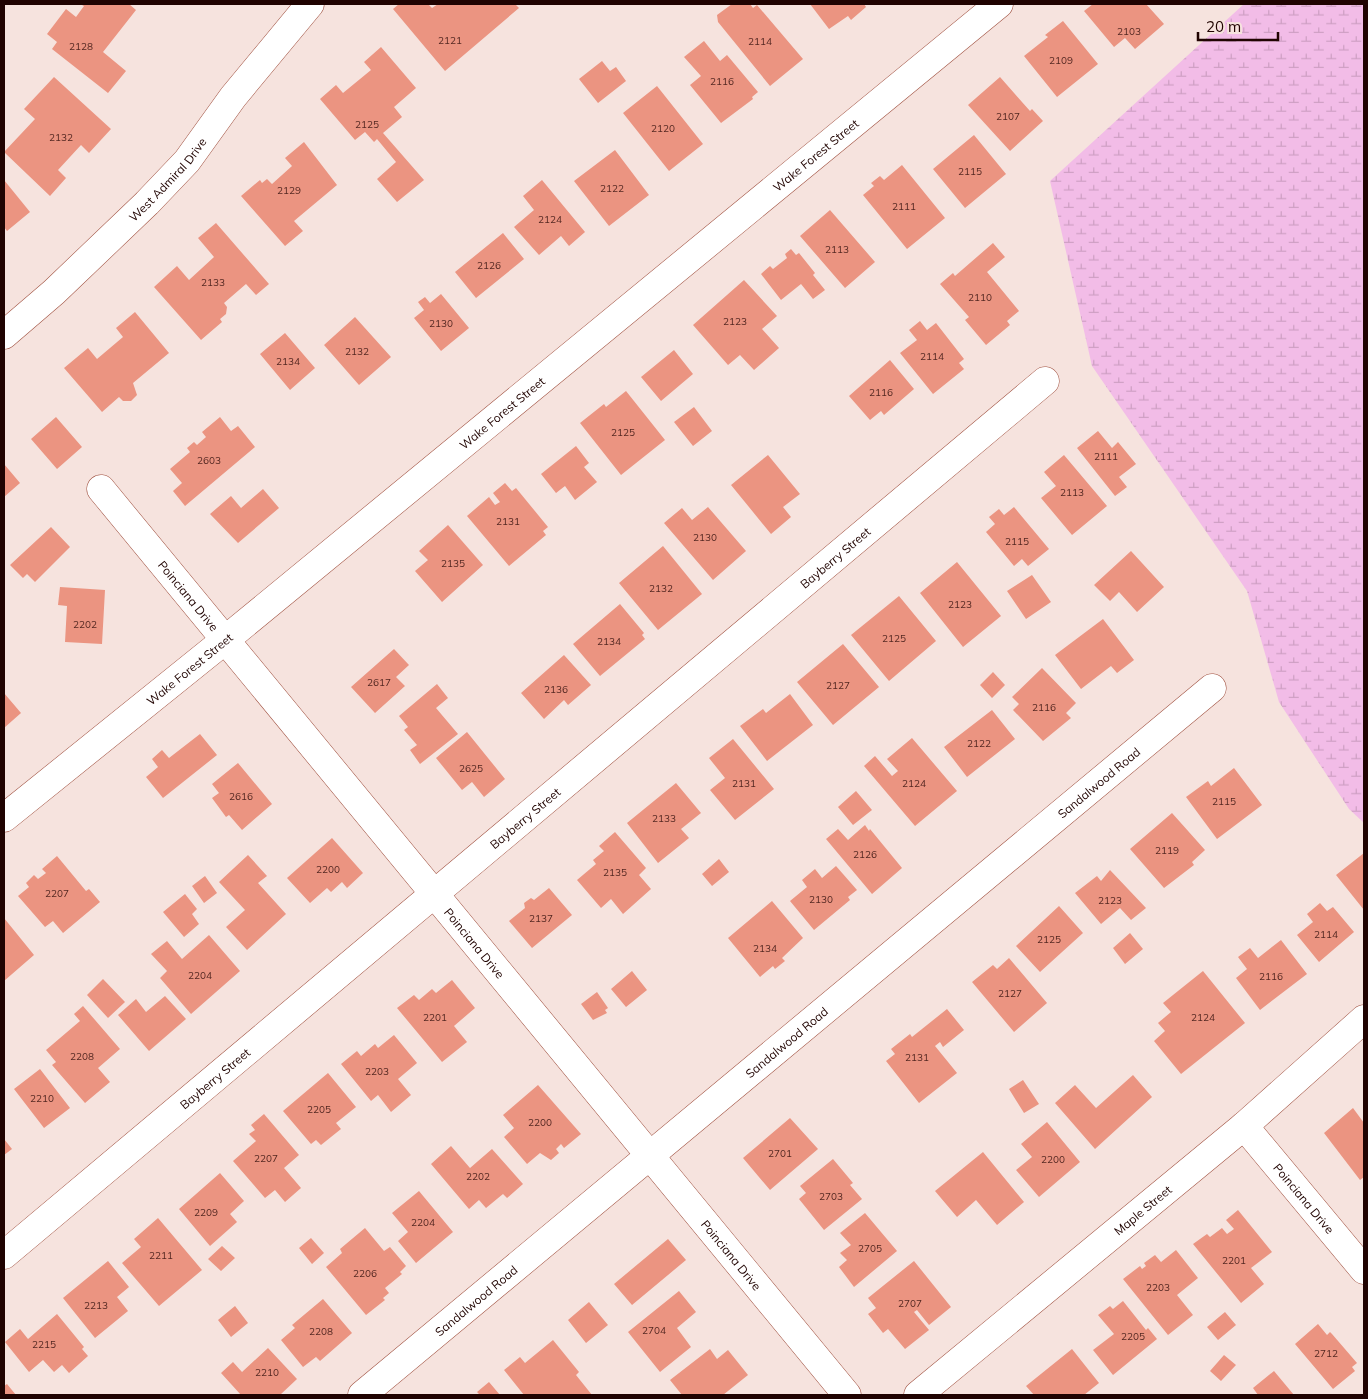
<svg xmlns="http://www.w3.org/2000/svg" width="1368" height="1399" font-family="Mulish,sans-serif">
  <style>
    .wetland { fill: url(#wetland-marsh) }
    .building { fill: #eb9481 }
    .lines { fill: none; stroke-linecap: round; stroke-linejoin: round }
    .street-casing { stroke: #a05140; stroke-width: 29 }
    .street { stroke: #fff; stroke-width: 28 }
    .labels { text-anchor: middle; dominant-baseline: central; stroke-width: 4; stroke-linejoin: round; paint-order: stroke }
    .number-label { font-size: 10px; fill: #532721 }
    .street-label { font-size: 12px; fill: #200301; stroke: #f6e3de }
  </style>
  <defs>
    <pattern id="wetland-marsh" width="20" height="14" patternUnits="userSpaceOnUse" patternTransform="scale(1.25)"><rect width="20" height="14" fill="#f2bce7"/><path d="M1 5h8M5 5V1M11 12h8M15 12V8" fill="none" stroke="#cfa0c4"/></pattern>
  </defs>
  <rect width="100%" height="100%" fill="#f6e3de"/>
  <path class="wetland" d="M1244,4H1364V823L1349,809L1279,702L1247,591L1092,366L1050,181Z"/>
  <path class="building" d="M80,4H129L136,10L103,52L126,71L108,93L52,49L57,42L47,34L66,9L76,17L84,6Z
    M399,4H428L432,8L438,4H515L519,8L445,71L393,9Z
    M732,4H750L753,8L757,5L803,59L770,86L718,22L717,15Z
    M810,4H864L866,7L851,20L848,16L829,29Z
    M1093,4H1146L1164,24L1135,49L1125,38L1114,47L1084,11Z
    M1063,21L1098,64L1057,97L1024,56L1048,37L1045,35Z
    M704,41L720,61L727,55L758,92L752,97L753,99L721,123L690,85L701,76L684,57Z
    M381,47L416,88L394,107L402,117L383,133L424,180L397,202L377,179L396,162L377,139L374,142L365,132L355,140L320,99L336,85L343,93L371,70L364,62Z
    M602,61L610,71L616,67L626,81L598,103L579,79Z
    M54,77L111,129L89,153L81,145L58,170L66,178L50,196L4,152L35,119L24,109Z
    M1000,77L1030,111L1032,109L1043,121L1010,151L968,105Z
    M657,86L703,144L669,171L623,113Z
    M974,135L1006,174L965,208L933,169Z
    M304,142L337,185L294,221L303,231L285,246L241,196L260,180L262,183L267,179L272,184L292,166L285,158Z
    M615,150L649,195L609,226L574,181Z
    M902,165L945,218L907,249L863,195L874,186L871,183L880,176L884,180Z
    M4,180L30,212L7,231L4,227Z
    M542,180L585,232L569,246L561,236L539,255L514,227L534,210L523,196Z
    M830,210L875,262L845,288L800,236Z
    M216,223L269,284L256,295L246,284L224,303L227,307L226,314L220,319L222,322L201,340L154,287L177,266L189,280L214,257L198,238Z
    M503,233L524,259L476,298L455,272Z
    M993,243L1005,257L987,272L1019,311L1007,321L1010,325L986,345L965,320L969,317L940,284L953,273L955,276Z
    M791,249L796,255L799,253L815,273L813,275L825,290L813,299L801,284L781,300L761,274L770,266L773,269L787,258L785,254Z
    M744,280L777,316L762,329L779,348L754,370L740,355L728,365L693,325Z
    M441,294L469,328L441,351L414,318L424,310L418,302L425,297L430,303Z
    M135,312L169,353L133,383L137,395L131,401H123L119,397L102,412L64,368L88,348L97,359L123,337L116,328Z
    M355,317L391,357L359,385L324,345Z
    M920,321L927,330L936,323L964,359L959,363L964,369L933,394L900,353L917,340L909,330Z
    M285,333L315,368L290,390L260,354Z
    M674,350L693,374L661,401L641,377Z
    M890,360L914,389L884,415L881,411L870,420L849,396Z
    M626,391L665,440L621,475L580,423L604,404L606,407Z
    M694,407L712,431L693,446L674,422Z
    M56,417L82,447L57,469L31,439Z
    M220,417L231,431L238,426L255,447L185,506L173,491L182,483L170,469L190,452L187,448L194,442L197,445L206,437L202,432Z
    M1098,431L1112,448L1118,442L1136,464L1119,477L1127,487L1115,496L1077,448Z
    M576,446L589,463L584,467L597,482L575,500L565,486L556,493L541,474Z
    M768,455L800,494L783,507L791,517L771,534L731,485Z
    M1064,455L1107,506L1072,535L1041,498L1056,486L1044,472Z
    M4,464L20,483L4,497Z
    M505,483L512,491L516,488L548,527L543,531L546,535L509,566L467,516L489,497L495,505L500,502L493,493Z
    M263,489L279,508L238,543L210,514L231,496L241,508Z
    M708,507L746,551L713,580L664,523L682,508L692,520Z
    M1014,507L1049,549L1028,566L1022,559L1014,566L986,532L995,524L989,517L999,509L1004,515Z
    M448,525L483,565L442,602L415,571L428,560L419,551Z
    M51,527L70,547L35,582L27,574L23,578L10,565Z
    M663,546L702,594L658,630L619,583Z
    M1131,551L1164,587L1137,612L1119,592L1110,601L1094,585Z
    M957,562L1001,616L963,647L920,593Z
    M1032,575L1051,602L1026,619L1007,591Z
    M60,587L105,590L102,644L65,642L67,606L58,605Z
    M899,596L936,641L889,681L851,635Z
    M620,604L644,633L642,635L645,639L600,676L573,644Z
    M1103,619L1134,660L1117,673L1111,666L1081,689L1055,655Z
    M843,644L879,687L833,725L797,682Z
    M394,649L409,665L396,677L405,686L375,713L351,687Z
    M564,655L591,685L568,705L564,700L544,719L521,693Z
    M1042,668L1076,703L1066,713L1071,718L1043,741L1013,710L1019,704L1012,697Z
    M993,672L1005,685L992,698L980,685Z
    M437,684L448,698L436,708L458,734L420,764L410,750L417,745L404,730L408,727L399,716Z
    M4,693L21,713L4,728Z
    M790,694L813,725L767,761L740,726L763,709L766,713Z
    M992,710L1015,739L967,777L944,747Z
    M467,732L505,779L484,797L472,782L462,790L436,758Z
    M200,734L217,755L163,798L146,777L158,767L152,759L162,750L169,758Z
    M912,738L957,791L915,826L864,766L875,756L892,776L898,771L887,759Z
    M733,739L774,789L735,820L710,790L725,778L709,758Z
    M238,763L272,804L242,830L229,815L226,817L212,798L219,793L212,784Z
    M1234,768L1262,805L1217,839L1186,797L1208,781L1211,786Z
    M676,783L701,813L681,829L689,838L658,863L627,823Z
    M856,791L872,810L853,825L838,807Z
    M1172,813L1205,850L1192,862L1194,865L1164,888L1130,849Z
    M865,825L869,831L870,829L902,868L872,894L826,839L838,829L848,840Z
    M615,832L646,868L639,875L651,889L623,914L611,899L601,908L577,880L596,864L593,860L604,851L599,846Z
    M332,838L363,873L347,888L342,882L331,892L327,888L310,903L287,878Z
    M1364,853V910L1336,875Z
    M248,855L267,876L258,883L286,914L247,950L226,927L245,910L219,882Z
    M57,856L86,891L89,889L100,902L63,933L53,921L45,927L18,896L29,887L26,883L34,875L38,879L46,873L42,869Z
    M719,859L729,872L712,886L702,874Z
    M836,866L857,890L848,897L850,900L814,930L790,901L807,887L802,880L815,869L822,878Z
    M1110,870L1146,908L1131,920L1120,908L1101,924L1075,893L1097,876L1101,881Z
    M205,876L217,893L204,903L192,886Z
    M549,888L572,915L532,948L509,921L525,908L524,903L531,898L534,900Z
    M185,894L197,909L192,914L199,924L184,937L163,912Z
    M772,901L803,938L782,958L785,961L775,969L773,966L760,977L728,938Z
    M1320,903L1327,911L1333,907L1354,932L1319,962L1297,935L1313,922L1307,914Z
    M1059,906L1083,933L1040,972L1016,946Z
    M4,918L34,955L4,981Z
    M1130,933L1143,949L1125,964L1113,948Z
    M209,935L240,971L191,1014L160,978L167,971L151,954L167,941L182,959Z
    M1281,940L1307,974L1260,1010L1236,978L1247,969L1238,957L1250,948L1258,958Z
    M1009,958L1047,1003L1014,1032L972,982L993,965L997,969Z
    M632,971L647,990L626,1007L611,989Z
    M1203,971L1245,1023L1181,1074L1154,1041L1165,1031L1158,1023L1171,1012L1163,1003Z
    M103,979L125,1002L108,1018L87,995Z
    M452,980L475,1008L454,1026L467,1042L442,1062L397,1008L414,995L419,1000L432,989L436,993Z
    M597,992L608,1008L605,1010L607,1013L593,1020L581,1004Z
    M165,996L186,1019L149,1051L118,1015L136,999L146,1012Z
    M83,1006L120,1049L98,1068L110,1082L85,1103L52,1065L56,1062L46,1050L80,1021L74,1014Z
    M947,1009L964,1030L943,1047L940,1042L935,1046L957,1073L919,1103L886,1061L895,1054L891,1049L910,1034L912,1037Z
    M394,1035L417,1063L398,1079L411,1095L391,1112L378,1095L371,1101L341,1064L357,1051L361,1056L375,1044L378,1048Z
    M40,1069L70,1108L44,1128L14,1089Z
    M328,1073L356,1107L336,1123L341,1129L321,1145L316,1140L311,1144L283,1111Z
    M1133,1075L1152,1097L1095,1149L1055,1103L1075,1085L1096,1108Z
    M1023,1080L1039,1104L1024,1113L1009,1089Z
    M538,1085L581,1134L564,1148L561,1144L556,1149L559,1153L551,1160L540,1153L527,1164L504,1137L514,1128L503,1115Z
    M1353,1108L1364,1123V1177L1360,1180L1324,1133Z
    M264,1114L299,1155L284,1168L301,1188L285,1202L275,1190L265,1198L233,1161L256,1141L249,1134L255,1130L251,1125Z
    M790,1118L818,1149L770,1190L743,1158Z
    M1047,1122L1080,1162L1039,1197L1016,1170L1032,1157L1021,1144Z
    M4,1139L12,1149L4,1155Z
    M451,1146L470,1168L492,1149L523,1184L507,1198L503,1194L486,1208L479,1200L469,1209L431,1164Z
    M983,1152L1024,1202L997,1225L976,1200L957,1217L935,1191Z
    M833,1159L853,1183L850,1185L862,1199L824,1230L799,1199L806,1193L800,1186Z
    M220,1173L244,1201L230,1214L237,1222L210,1246L179,1209Z
    M419,1191L453,1232L416,1263L398,1241L408,1232L392,1213Z
    M1238,1210L1272,1252L1251,1268L1264,1284L1241,1303L1193,1244L1207,1234L1210,1237L1222,1228L1227,1234L1234,1229L1226,1220Z
    M865,1213L897,1251L854,1287L839,1267L847,1260L840,1253L851,1245L840,1233Z
    M158,1218L202,1270L159,1306L122,1263L141,1247L134,1239Z
    M365,1228L384,1251L390,1247L406,1266L400,1272L402,1274L385,1288L389,1293L383,1298L385,1300L366,1315L326,1267L342,1253L340,1249Z
    M311,1238L324,1253L312,1264L299,1248Z
    M668,1239L686,1260L632,1305L614,1284Z
    M222,1246L235,1258L221,1271L208,1259Z
    M1176,1250L1198,1278L1177,1295L1193,1315L1168,1335L1123,1279L1140,1266L1142,1269L1146,1266L1144,1263L1155,1255L1161,1262Z
    M108,1261L129,1287L117,1297L128,1311L95,1338L63,1298Z
    M914,1261L951,1307L929,1325L917,1310L914,1312L929,1330L905,1349L888,1329L883,1333L868,1314L876,1308L868,1298Z
    M679,1291L696,1312L677,1328L691,1347L660,1372L628,1332Z
    M323,1299L352,1333L320,1361L316,1357L303,1367L281,1340L295,1328L292,1325Z
    M1123,1301L1146,1330L1148,1328L1157,1339L1113,1375L1093,1350L1114,1334L1098,1315L1110,1306L1113,1309Z
    M589,1302L608,1325L586,1343L568,1320Z
    M235,1306L248,1323L231,1337L218,1320Z
    M1225,1312L1236,1325L1218,1340L1207,1327Z
    M57,1314L84,1347L82,1349L88,1356L69,1373L62,1365L54,1372L43,1360L29,1372L5,1342L20,1329L28,1339Z
    M1318,1324L1327,1335L1330,1332L1332,1334L1357,1363L1352,1367L1355,1371L1333,1389L1295,1344Z
    M553,1340L579,1372L576,1375L592,1395H524L504,1370L520,1357L525,1363Z
    M268,1348L297,1379L280,1395H241L221,1373L233,1362L242,1372Z
    M710,1349L717,1359L728,1350L748,1375L723,1395H682L670,1380Z
    M1072,1349L1099,1383L1084,1395H1034L1026,1386Z
    M1224,1355L1236,1365L1221,1381L1210,1371Z
    M1274,1371L1294,1395H1258L1253,1388Z
    M489,1382L500,1395H480L477,1392Z
    M7,1384L16,1395H4V1386Z"/>
  <g class="lines">
    <defs>
      <g id="street">
        <path id="s1" d="M4,335L54,292L147,203L187,161L233,97L310,4"/>
        <path id="s2" d="M101,489L847,1395"/>
        <path id="s3" d="M4,818L225,640L999,4"/>
        <path id="s4" d="M1244,1126L1364,1270"/>
        <path id="s5" d="M4,1255L1045,381"/>
        <path id="s6" d="M362,1395L1212,688"/>
        <path id="s7" d="M918,1395L1244,1126L1364,1019"/>
      </g>
    </defs>
    <use href="#street" class="street-casing"/>
    <use href="#street" class="street"/>
  </g>
  <g class="labels">
    <g class="number-label">
      <text x="1129" y="31">2103</text>
      <text x="450" y="40">2121</text>
      <text x="760" y="41">2114</text>
      <text x="81" y="46">2128</text>
      <text x="1061" y="60">2109</text>
      <text x="722" y="81">2116</text>
      <text x="1008" y="116">2107</text>
      <text x="367" y="124">2125</text>
      <text x="663" y="128">2120</text>
      <text x="61" y="137">2132</text>
      <text x="970" y="171">2115</text>
      <text x="612" y="188">2122</text>
      <text x="289" y="190">2129</text>
      <text x="904" y="206">2111</text>
      <text x="550" y="219">2124</text>
      <text x="837" y="249">2113</text>
      <text x="489" y="265">2126</text>
      <text x="213" y="282">2133</text>
      <text x="980" y="297">2110</text>
      <text x="735" y="321">2123</text>
      <text x="441" y="323">2130</text>
      <text x="357" y="351">2132</text>
      <text x="932" y="356">2114</text>
      <text x="288" y="361">2134</text>
      <text x="881" y="392">2116</text>
      <text x="623" y="432">2125</text>
      <text x="1106" y="456">2111</text>
      <text x="209" y="460">2603</text>
      <text x="1072" y="492">2113</text>
      <text x="508" y="521">2131</text>
      <text x="705" y="537">2130</text>
      <text x="1017" y="541">2115</text>
      <text x="453" y="563">2135</text>
      <text x="661" y="588">2132</text>
      <text x="960" y="604">2123</text>
      <text x="85" y="624">2202</text>
      <text x="894" y="638">2125</text>
      <text x="609" y="641">2134</text>
      <text x="379" y="682">2617</text>
      <text x="838" y="685">2127</text>
      <text x="556" y="689">2136</text>
      <text x="1044" y="707">2116</text>
      <text x="979" y="743">2122</text>
      <text x="471" y="768">2625</text>
      <text x="744" y="783">2131</text>
      <text x="914" y="783">2124</text>
      <text x="241" y="796">2616</text>
      <text x="1224" y="801">2115</text>
      <text x="664" y="818">2133</text>
      <text x="1167" y="850">2119</text>
      <text x="865" y="854">2126</text>
      <text x="328" y="869">2200</text>
      <text x="615" y="872">2135</text>
      <text x="57" y="893">2207</text>
      <text x="821" y="899">2130</text>
      <text x="1110" y="900">2123</text>
      <text x="541" y="918">2137</text>
      <text x="1326" y="934">2114</text>
      <text x="1049" y="939">2125</text>
      <text x="765" y="948">2134</text>
      <text x="200" y="975">2204</text>
      <text x="1271" y="976">2116</text>
      <text x="1010" y="993">2127</text>
      <text x="435" y="1017">2201</text>
      <text x="1203" y="1017">2124</text>
      <text x="82" y="1056">2208</text>
      <text x="917" y="1057">2131</text>
      <text x="377" y="1071">2203</text>
      <text x="42" y="1098">2210</text>
      <text x="319" y="1109">2205</text>
      <text x="540" y="1122">2200</text>
      <text x="780" y="1153">2701</text>
      <text x="266" y="1158">2207</text>
      <text x="1053" y="1159">2200</text>
      <text x="478" y="1176">2202</text>
      <text x="831" y="1196">2703</text>
      <text x="206" y="1212">2209</text>
      <text x="423" y="1222">2204</text>
      <text x="870" y="1248">2705</text>
      <text x="161" y="1255">2211</text>
      <text x="1234" y="1260">2201</text>
      <text x="365" y="1273">2206</text>
      <text x="1158" y="1287">2203</text>
      <text x="910" y="1303">2707</text>
      <text x="96" y="1305">2213</text>
      <text x="654" y="1330">2704</text>
      <text x="321" y="1331">2208</text>
      <text x="1133" y="1336">2205</text>
      <text x="44" y="1344">2215</text>
      <text x="1326" y="1353">2712</text>
      <text x="267" y="1372">2210</text>
    </g>
    <g class="street-label">
      <text stroke="none"><textPath href="#s3" startOffset="1048">Wake Forest Street</textPath></text>
      <text stroke="none"><textPath href="#s1" startOffset="226">West Admiral Drive</textPath></text>
      <text stroke="none"><textPath href="#s3" startOffset="642">Wake Forest Street</textPath></text>
      <text stroke="none"><textPath href="#s5" startOffset="1085">Bayberry Street</textPath></text>
      <text stroke="none"><textPath href="#s2" startOffset="138">Poinciana Drive</textPath></text>
      <text stroke="none"><textPath href="#s3" startOffset="238">Wake Forest Street</textPath></text>
      <text stroke="none"><textPath href="#s6" startOffset="958">Sandalwood Road</textPath></text>
      <text stroke="none"><textPath href="#s5" startOffset="680">Bayberry Street</textPath></text>
      <text stroke="none"><textPath href="#s2" startOffset="588">Poinciana Drive</textPath></text>
      <text stroke="none"><textPath href="#s6" startOffset="552">Sandalwood Road</textPath></text>
      <text stroke="none"><textPath href="#s5" startOffset="275">Bayberry Street</textPath></text>
      <text stroke="none"><textPath href="#s4" startOffset="94">Poinciana Drive</textPath></text>
      <text stroke="none"><textPath href="#s7" startOffset="291">Maple Street</textPath></text>
      <text stroke="none"><textPath href="#s2" startOffset="992">Poinciana Drive</textPath></text>
      <text stroke="none"><textPath href="#s6" startOffset="148">Sandalwood Road</textPath></text>
    </g>
  </g>
  <rect width="1368" height="1399" fill="none" stroke="#200301" stroke-width="10"/>
  <path d="M1198 32v8h80v-8" fill="none" stroke="#200301" stroke-width="2.5"/>
  <text x="1206" y="32" font-size="15" fill="#200301" stroke="#f6e3de" stroke-width="4" paint-order="stroke">20 m</text>
</svg>
